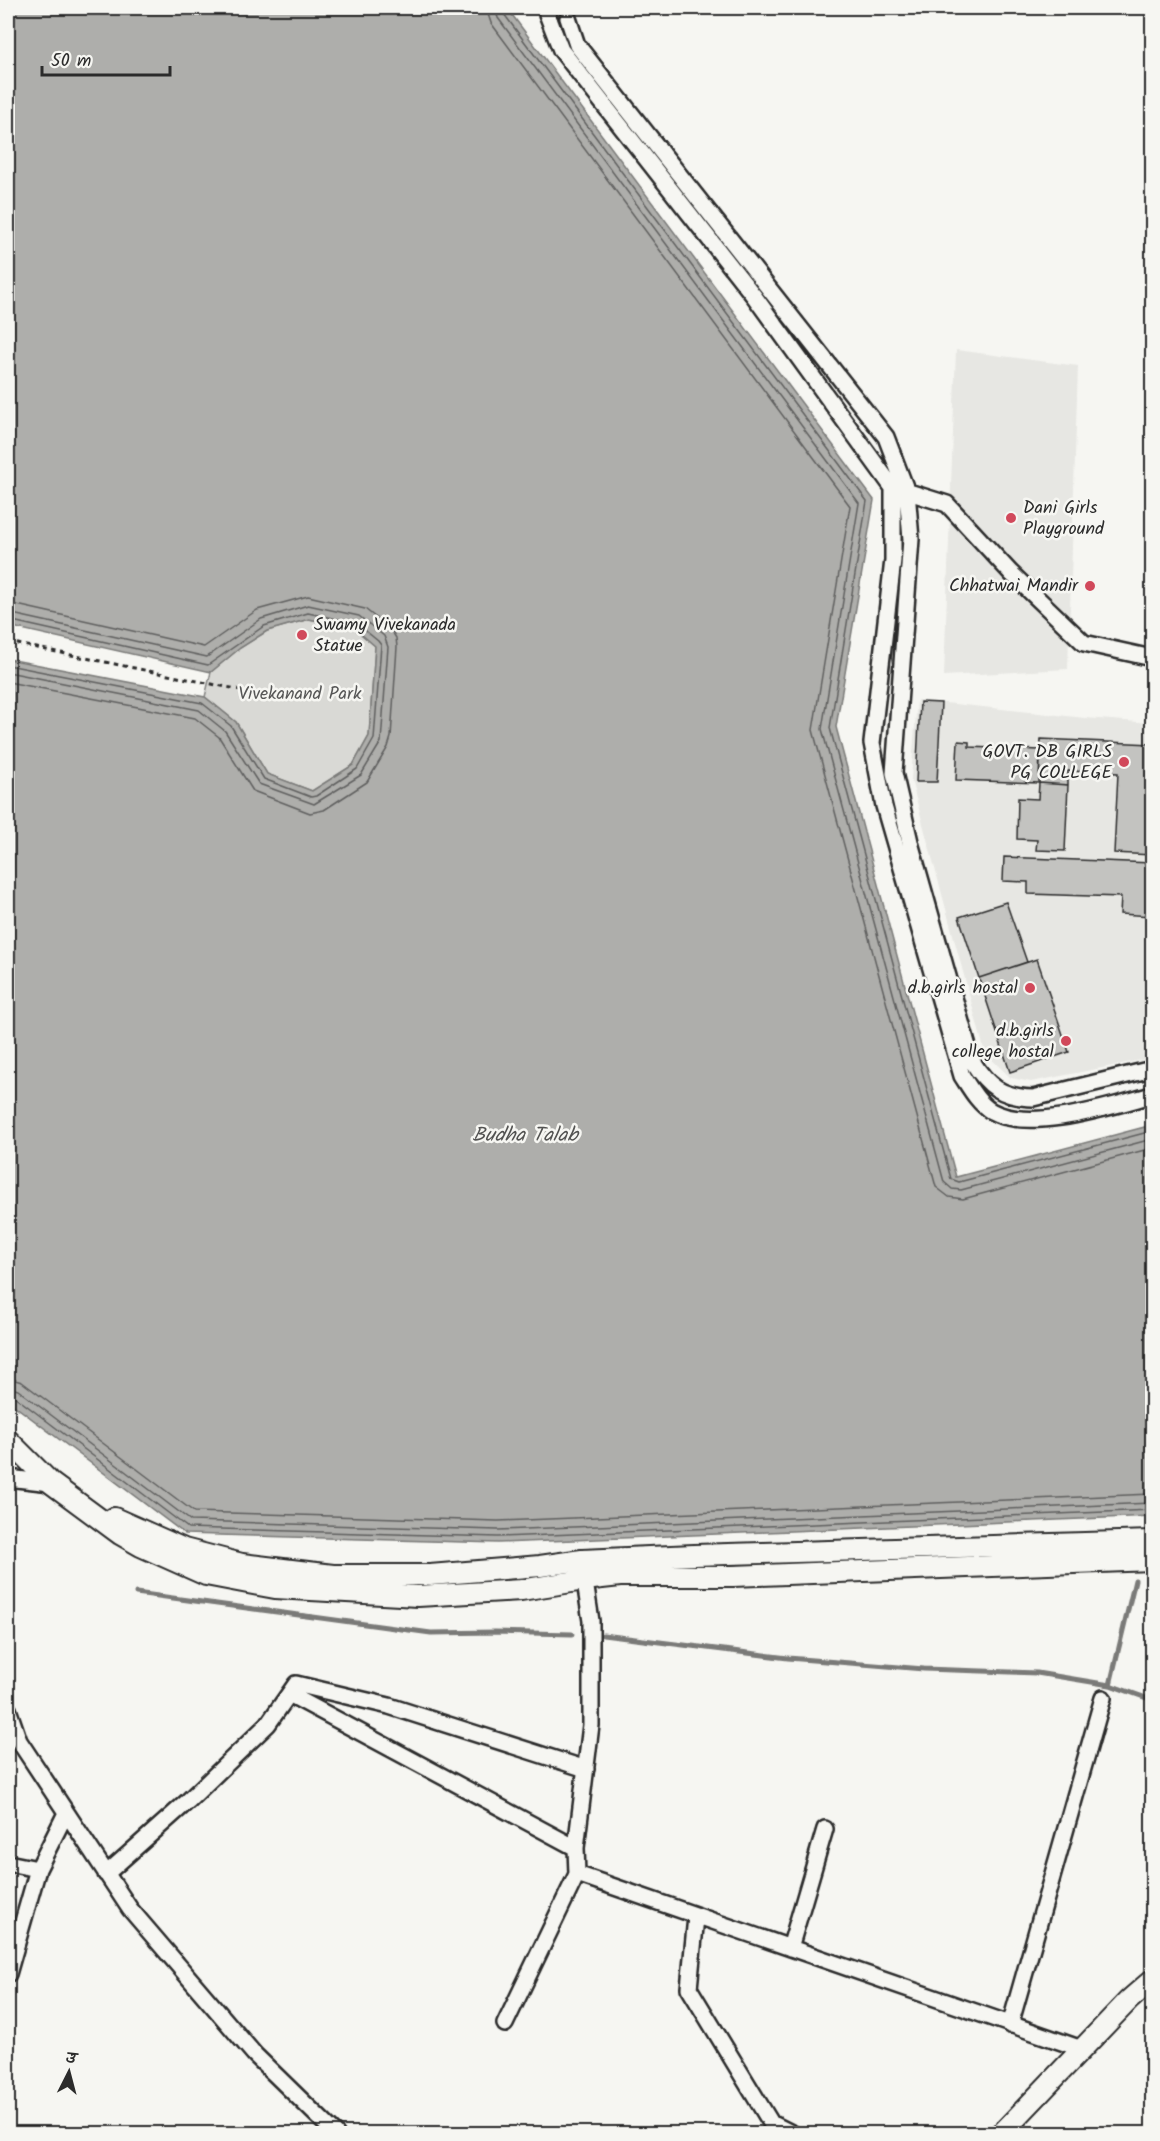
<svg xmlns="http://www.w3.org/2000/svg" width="1160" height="2141" font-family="Kalam,'Playpen Sans Deva',sans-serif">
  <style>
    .built { fill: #e7e7e3 }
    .green { fill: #d9d9d5; stroke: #828280; stroke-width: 1.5 }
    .water { fill: #aeaeab; stroke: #7a7a78; stroke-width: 1.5 }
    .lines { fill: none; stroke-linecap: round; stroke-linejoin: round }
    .shore { stroke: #5f5f5e; stroke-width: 1.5 }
    .stream { stroke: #7a7a78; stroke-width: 5 }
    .building { fill: #c3c3c0; stroke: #2b2b2b; stroke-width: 1.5 }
    .minor-casing { stroke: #2b2b2b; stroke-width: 20 }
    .tertiary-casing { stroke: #2b2b2b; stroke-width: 24 }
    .path { stroke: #2b2b2b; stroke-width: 3; stroke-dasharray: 4.5 4.5; stroke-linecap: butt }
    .minor { stroke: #f6f6f2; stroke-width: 15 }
    .tertiary { stroke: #f6f6f2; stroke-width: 20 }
    .poi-dot { fill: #d1495b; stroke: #f6f6f2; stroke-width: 2 }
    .labels { text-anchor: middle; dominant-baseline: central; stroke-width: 5; stroke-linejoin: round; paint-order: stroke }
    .poi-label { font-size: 18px; fill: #2b2b2b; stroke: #f6f6f2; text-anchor: end }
    .park-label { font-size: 18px; fill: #565656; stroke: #f6f6f2 }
    .water-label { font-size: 20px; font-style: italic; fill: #525251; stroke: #f6f6f2 }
  </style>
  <rect width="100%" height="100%" fill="#f6f6f2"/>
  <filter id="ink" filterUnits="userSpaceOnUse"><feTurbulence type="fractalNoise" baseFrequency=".0167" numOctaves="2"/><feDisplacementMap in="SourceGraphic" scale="12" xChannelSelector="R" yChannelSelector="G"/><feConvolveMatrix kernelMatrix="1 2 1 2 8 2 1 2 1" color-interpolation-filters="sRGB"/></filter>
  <g filter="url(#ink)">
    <path class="built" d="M956,350L1078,366L1068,669L944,676Z
      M917,700L1085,718L1152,723V1058L1031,1082L1011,1078L985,1053L911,780Z"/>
    <path class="green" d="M309,619L354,628L375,646L369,736L353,765L312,791L267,774L236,722L205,697L211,672L240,648L267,631Z"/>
    <path class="water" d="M8,8H507L874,500L836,727L956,1177L1152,1125V1516L498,1543L185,1534L11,1403L8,1396V659L205,697L236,722L267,774L312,791L353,765L369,736L375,646L354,628L309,619L267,631L240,648L211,672L8,626Z"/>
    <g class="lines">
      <path class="shore" d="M486,8L491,23L850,506L813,730L936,1187L949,1197L963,1199L1152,1148
        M495,8L498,18L859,503L822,729L944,1182L952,1189L961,1190L1152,1139
        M503,8L504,14L867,501L830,728L951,1179L959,1182L1152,1131
        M8,603L204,647L257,610L308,596L365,609L391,630L396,638L397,647L391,737L388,747L367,782L324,810L310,813L253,791L219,737L195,718L8,682
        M8,613L207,657L261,619L308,605L359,616L384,636L388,647L381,742L361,775L314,804L259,784L225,731L199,710L8,672
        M8,620L208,665L264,626L308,613L356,623L378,641L381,645L374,739L357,769L316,796L311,797L264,779L231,726L202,703L8,665
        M8,1378L22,1382L194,1512L498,1521L1152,1494
        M8,1387L18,1390L191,1521L498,1530L1152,1503
        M8,1394L14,1396L188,1528L498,1537L1152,1510"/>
      <path class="stream" d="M136,1593L431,1633L495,1632L572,1634
        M603,1635L788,1658L924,1669L1037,1673L1110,1685L1152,1700
        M1110,1685L1135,1580"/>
    </g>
    <path class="building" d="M920,702L941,703L937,782H916Z
      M1041,739L1152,744V855L1114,853L1118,773L1068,771V785L1039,783Z
      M958,741L969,742V747L1040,750L1039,783L956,780Z
      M1039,783L1068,785L1065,851L1036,850L1037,840L1017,839L1018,798L1038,799Z
      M1004,857L1152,863V916L1120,914L1121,897L1028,894V882L1003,881Z
      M1006,902L1027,962L979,978L959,917Z
      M1037,959L1069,1052L1010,1072L979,978Z"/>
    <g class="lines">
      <defs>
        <path id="minor" d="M547,14L561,50L754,296L893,488V560L872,743L884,806L962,1076C970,1088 978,1103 991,1111C1030,1133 1111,1106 1152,1095
          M568,18L577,45L886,437L907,492L911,539L894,773L911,846L972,1061C988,1087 1002,1097 1033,1098L1152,1069
          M899,489L947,504L1011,573L1084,643L1152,658
          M8,1478L51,1483
          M583,1569L591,1621V1725L576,1848L577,1874L1082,2049
          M289,1694L576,1848
          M8,1709L19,1741L130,1909L255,2055L336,2134
          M8,1863L38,1869
          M106,1874L188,1801L268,1724L296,1684L389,1706L586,1769
          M696,1917L689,1988L771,2123L793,2134
          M790,1948L825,1829
          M8,1974L38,1869L66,1813
          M505,2024L577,1874
          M1010,2025L1103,1698"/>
        <path id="tertiary" d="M8,1440L51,1483L120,1534L141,1546L206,1575L275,1588L418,1596L521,1590L584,1580L620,1576H733L1152,1560
          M114,1518L184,1549L242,1564L333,1575H430L540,1566L582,1560L694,1555L1152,1541
          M1001,2134L1129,2000L1152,1980"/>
      </defs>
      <use href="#minor" class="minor-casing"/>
      <use href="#tertiary" class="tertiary-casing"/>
      <path class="path" d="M8,642L241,690"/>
      <use href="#minor" class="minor"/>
      <use href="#tertiary" class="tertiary"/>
    </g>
  </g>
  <g class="poi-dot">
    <circle cx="1011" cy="518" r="6"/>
    <circle cx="1090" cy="586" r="6"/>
    <circle cx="302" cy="635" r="6"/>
    <circle cx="1124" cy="762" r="6"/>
    <circle cx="1030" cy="988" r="6"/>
    <circle cx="1066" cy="1041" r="6"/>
  </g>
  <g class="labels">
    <g class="poi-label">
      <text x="1023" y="508" text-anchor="start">Dani Girls<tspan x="1023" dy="21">Playground</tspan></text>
      <text x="1078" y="586">Chhatwai Mandir</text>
      <text x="314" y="625" text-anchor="start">Swamy Vivekanada<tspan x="314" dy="21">Statue</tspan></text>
      <text x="1112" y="752">GOVT. DB GIRLS<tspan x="1112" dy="21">PG COLLEGE</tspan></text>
      <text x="1018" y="988">d.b.girls hostal</text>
      <text x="1054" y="1031">d.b.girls<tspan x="1054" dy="21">college hostal</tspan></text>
    </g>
    <g class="park-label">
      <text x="300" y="694">Vivekanand Park</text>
    </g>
    <g class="water-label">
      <text x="525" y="1136">Budha Talab</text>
    </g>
  </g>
  <rect width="1160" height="2141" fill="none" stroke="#f6f6f2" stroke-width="30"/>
  <rect x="15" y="15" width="1130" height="2111" fill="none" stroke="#2b2b2b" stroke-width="2" filter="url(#ink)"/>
  <g transform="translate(69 2072) rotate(6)" stroke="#f6f6f2" stroke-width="4.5" paint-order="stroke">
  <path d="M0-4.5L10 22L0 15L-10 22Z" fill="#2b2b2b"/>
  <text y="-9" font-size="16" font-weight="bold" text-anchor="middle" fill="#2b2b2b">उ</text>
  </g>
  <path d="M42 66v9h128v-9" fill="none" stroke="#2b2b2b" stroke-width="3"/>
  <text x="51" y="66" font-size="18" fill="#2b2b2b" stroke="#f6f6f2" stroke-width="4.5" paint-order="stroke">50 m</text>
</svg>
